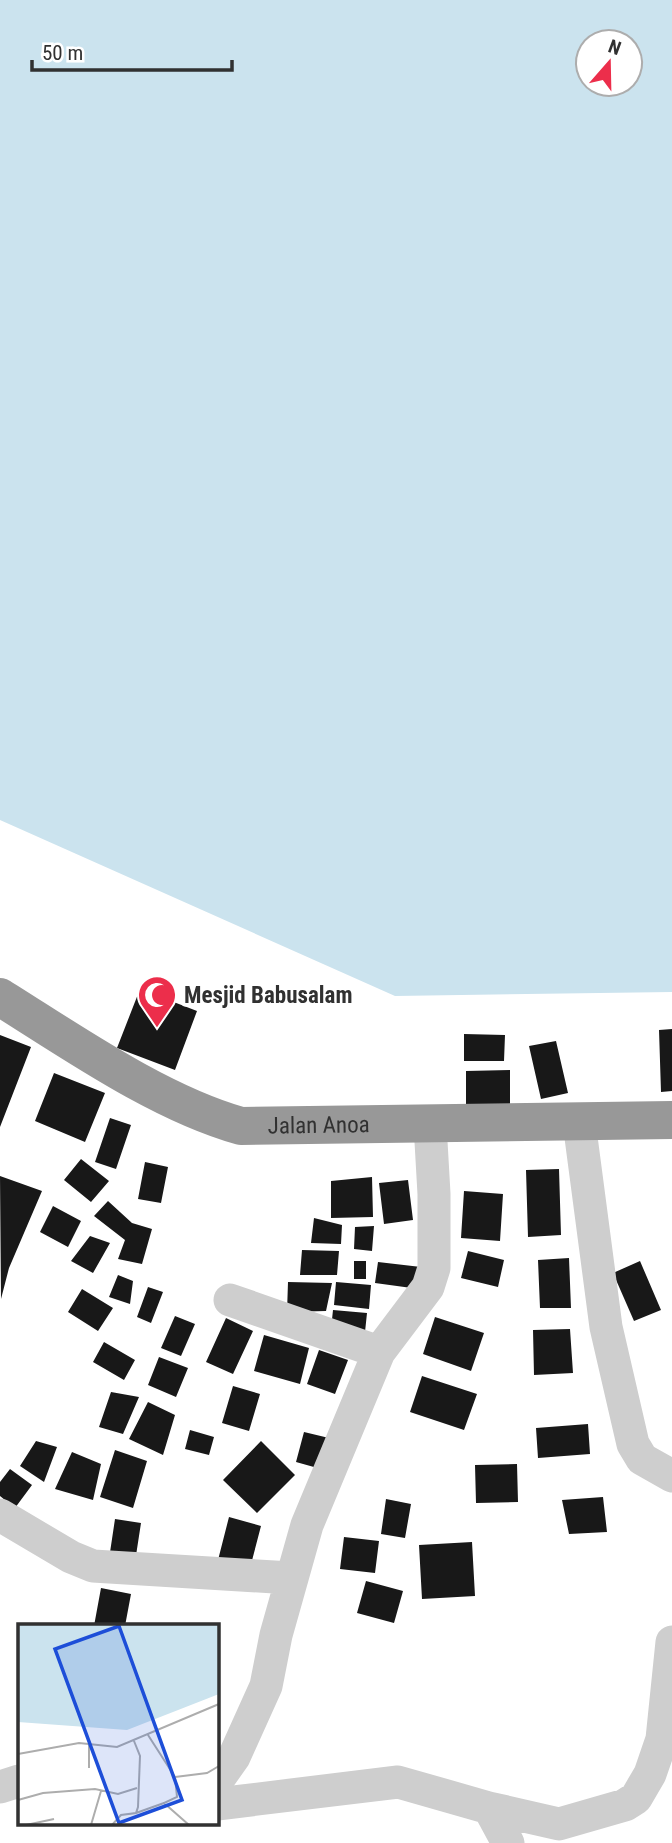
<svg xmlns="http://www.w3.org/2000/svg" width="672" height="1843" font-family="'Roboto Condensed',sans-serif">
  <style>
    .water { fill: #cbe3ee; fill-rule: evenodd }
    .building { fill: #181818 }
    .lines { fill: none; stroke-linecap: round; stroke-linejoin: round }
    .minor { stroke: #cecece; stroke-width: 33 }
    .highway { stroke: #989898; stroke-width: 38 }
    .labels { text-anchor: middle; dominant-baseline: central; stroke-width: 7; stroke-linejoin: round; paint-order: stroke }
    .poi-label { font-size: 23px; font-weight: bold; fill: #313131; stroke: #fff; text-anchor: start }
    .street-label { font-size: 23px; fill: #313131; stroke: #fff }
    .inset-road { fill: none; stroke: #adadad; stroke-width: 2 }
    .view { fill: #1d4ed8; fill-opacity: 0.15; stroke: #1d4ed8; stroke-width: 3.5 }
    .inset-edge { fill: none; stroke: #313131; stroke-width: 3.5 }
  </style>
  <rect width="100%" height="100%" fill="#fff"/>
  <path class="water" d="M0,0H672V992L395,996L0,820ZM588,42H630V84H588Z"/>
  <path class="building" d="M140,989L197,1011L175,1070L117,1048Z
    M672,1029V1091L661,1092L659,1030Z
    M464,1034L505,1035L504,1061H464Z
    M0,1035L31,1047L0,1127Z
    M556,1041L568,1093L541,1099L529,1046Z
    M510,1070V1106H466V1071Z
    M54,1073L105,1093L85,1142L35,1121Z
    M110,1118L131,1125L116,1169L95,1162Z
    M81,1159L109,1181L91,1202L64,1180Z
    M145,1162L168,1167L161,1203L138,1199Z
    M559,1169L561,1235L528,1237L526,1170Z
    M0,1176L42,1191L9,1268L1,1299Z
    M372,1177L373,1217L331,1218V1181Z
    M408,1180L413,1220L384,1224L379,1183Z
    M464,1191L503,1194L500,1241L461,1238Z
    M108,1201L132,1223L152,1229L142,1264L118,1259L125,1240L94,1216Z
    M53,1206L81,1221L68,1247L40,1232Z
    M314,1218L342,1225L341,1244L311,1243Z
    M374,1226L372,1251L354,1249L355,1227Z
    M90,1236L110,1243L93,1273L71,1261Z
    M302,1250L339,1251L337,1275H300Z
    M468,1251L504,1260L498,1287L461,1278Z
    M569,1258L571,1308H540L538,1260Z
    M354,1261H366V1279H354Z
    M640,1261L661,1310L634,1321L613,1273Z
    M378,1262L421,1267L419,1289L375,1283Z
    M118,1275L133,1281L130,1304L109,1297Z
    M288,1282L332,1283L326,1311L287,1312Z
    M336,1282L371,1285L369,1309L334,1305Z
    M148,1287L163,1292L151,1323L137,1317Z
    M82,1289L113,1308L98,1331L68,1312Z
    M333,1310L367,1313L365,1332L331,1329Z
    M175,1316L195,1324L181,1356L161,1348Z
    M435,1317L484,1333L471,1371L423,1354Z
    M226,1318L253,1331L233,1374L206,1362Z
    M570,1329L573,1373L534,1375L533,1330Z
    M264,1335L309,1348L300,1384L254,1371Z
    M104,1342L135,1360L124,1380L93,1362Z
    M319,1350L348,1360L335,1394L307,1384Z
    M159,1357L188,1368L176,1397L148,1385Z
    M422,1376L477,1394L464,1430L410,1412Z
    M233,1386L260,1394L249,1431L222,1423Z
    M111,1392L139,1397L123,1434L99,1427Z
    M148,1402L175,1415L163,1455L129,1439Z
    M588,1424L590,1454L538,1458L536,1428Z
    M190,1430L214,1437L209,1455L185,1449Z
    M304,1432L329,1438L321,1469L296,1462Z
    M36,1441L57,1447L44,1482L20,1466Z
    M261,1441L295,1475L257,1513L223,1480Z
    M115,1450L147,1461L133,1508L100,1497Z
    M72,1452L101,1464L93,1500L55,1489Z
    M517,1464L518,1502L476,1503L475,1465Z
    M10,1469L32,1485L15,1508L0,1496V1482Z
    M603,1497L607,1532L569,1534L562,1500Z
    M386,1499L411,1504L405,1538L381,1534Z
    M229,1517L261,1526L249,1572L217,1564Z
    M115,1519L141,1523L135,1562L109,1559Z
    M344,1537L379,1541L375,1573L340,1569Z
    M472,1542L475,1596L422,1599L419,1545Z
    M366,1581L403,1591L394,1623L357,1613Z
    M101,1588L131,1594L125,1626H94Z"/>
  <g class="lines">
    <path class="minor" d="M579,1122L606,1327L633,1444L642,1459L672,1476
      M230,1300L379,1352
      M0,1515L71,1557L93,1566L291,1578
      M217,1781L234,1757L266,1686L276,1635L307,1525L379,1352L428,1287L434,1268V1194L430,1124
      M0,1787L19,1781
      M217,1804L398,1782L489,1808
      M508,1843L489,1808L559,1824L625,1805L636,1798L650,1774L662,1739L672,1642"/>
    <path class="highway" id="s1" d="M0,997C72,1042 159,1103 241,1126L672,1120"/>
  </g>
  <defs>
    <symbol id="mosque-pin" viewBox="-11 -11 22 30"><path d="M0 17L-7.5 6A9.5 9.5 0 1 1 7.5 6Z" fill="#ec2e4b" stroke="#fff"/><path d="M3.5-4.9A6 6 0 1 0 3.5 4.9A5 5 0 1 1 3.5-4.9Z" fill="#fff"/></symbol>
  </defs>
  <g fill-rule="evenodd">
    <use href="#mosque-pin" x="135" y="973" width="44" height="60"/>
  </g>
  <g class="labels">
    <g class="poi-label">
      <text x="184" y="995">Mesjid Babusalam</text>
    </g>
    <g class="street-label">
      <text stroke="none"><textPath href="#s1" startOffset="352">Jalan Anoa</textPath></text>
    </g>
  </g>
  <g transform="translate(18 1624)">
    <rect width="201" height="201" fill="#fff"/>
    <path d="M0,1H201V70L109,106L0,98Z" fill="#cbe3ee"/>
    <path class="inset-road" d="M130,111L157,153L159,173L146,179L171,201M71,120V144M0,130L61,119L99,123L201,80M157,153L189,149L201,142M0,176L25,169L77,165L100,170L119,164M118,189L146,179M8,201L36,195M73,201L83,167M94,201L103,191L118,189L120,183L122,132L116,117"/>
    <path class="view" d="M101,2L164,176L101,199L37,25Z"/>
    <rect width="201" height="201" class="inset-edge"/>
  </g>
  <g transform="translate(609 63) rotate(20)"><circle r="33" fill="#ffffff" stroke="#adadad" stroke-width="2"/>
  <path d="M0-5L12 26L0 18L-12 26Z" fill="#ec2e4b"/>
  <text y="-10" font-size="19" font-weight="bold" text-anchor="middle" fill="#313131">N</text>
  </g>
  <path d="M32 60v10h200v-10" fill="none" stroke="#313131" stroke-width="3.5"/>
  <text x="42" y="60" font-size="21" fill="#313131" stroke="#ffffff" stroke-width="5" paint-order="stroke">50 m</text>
</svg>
